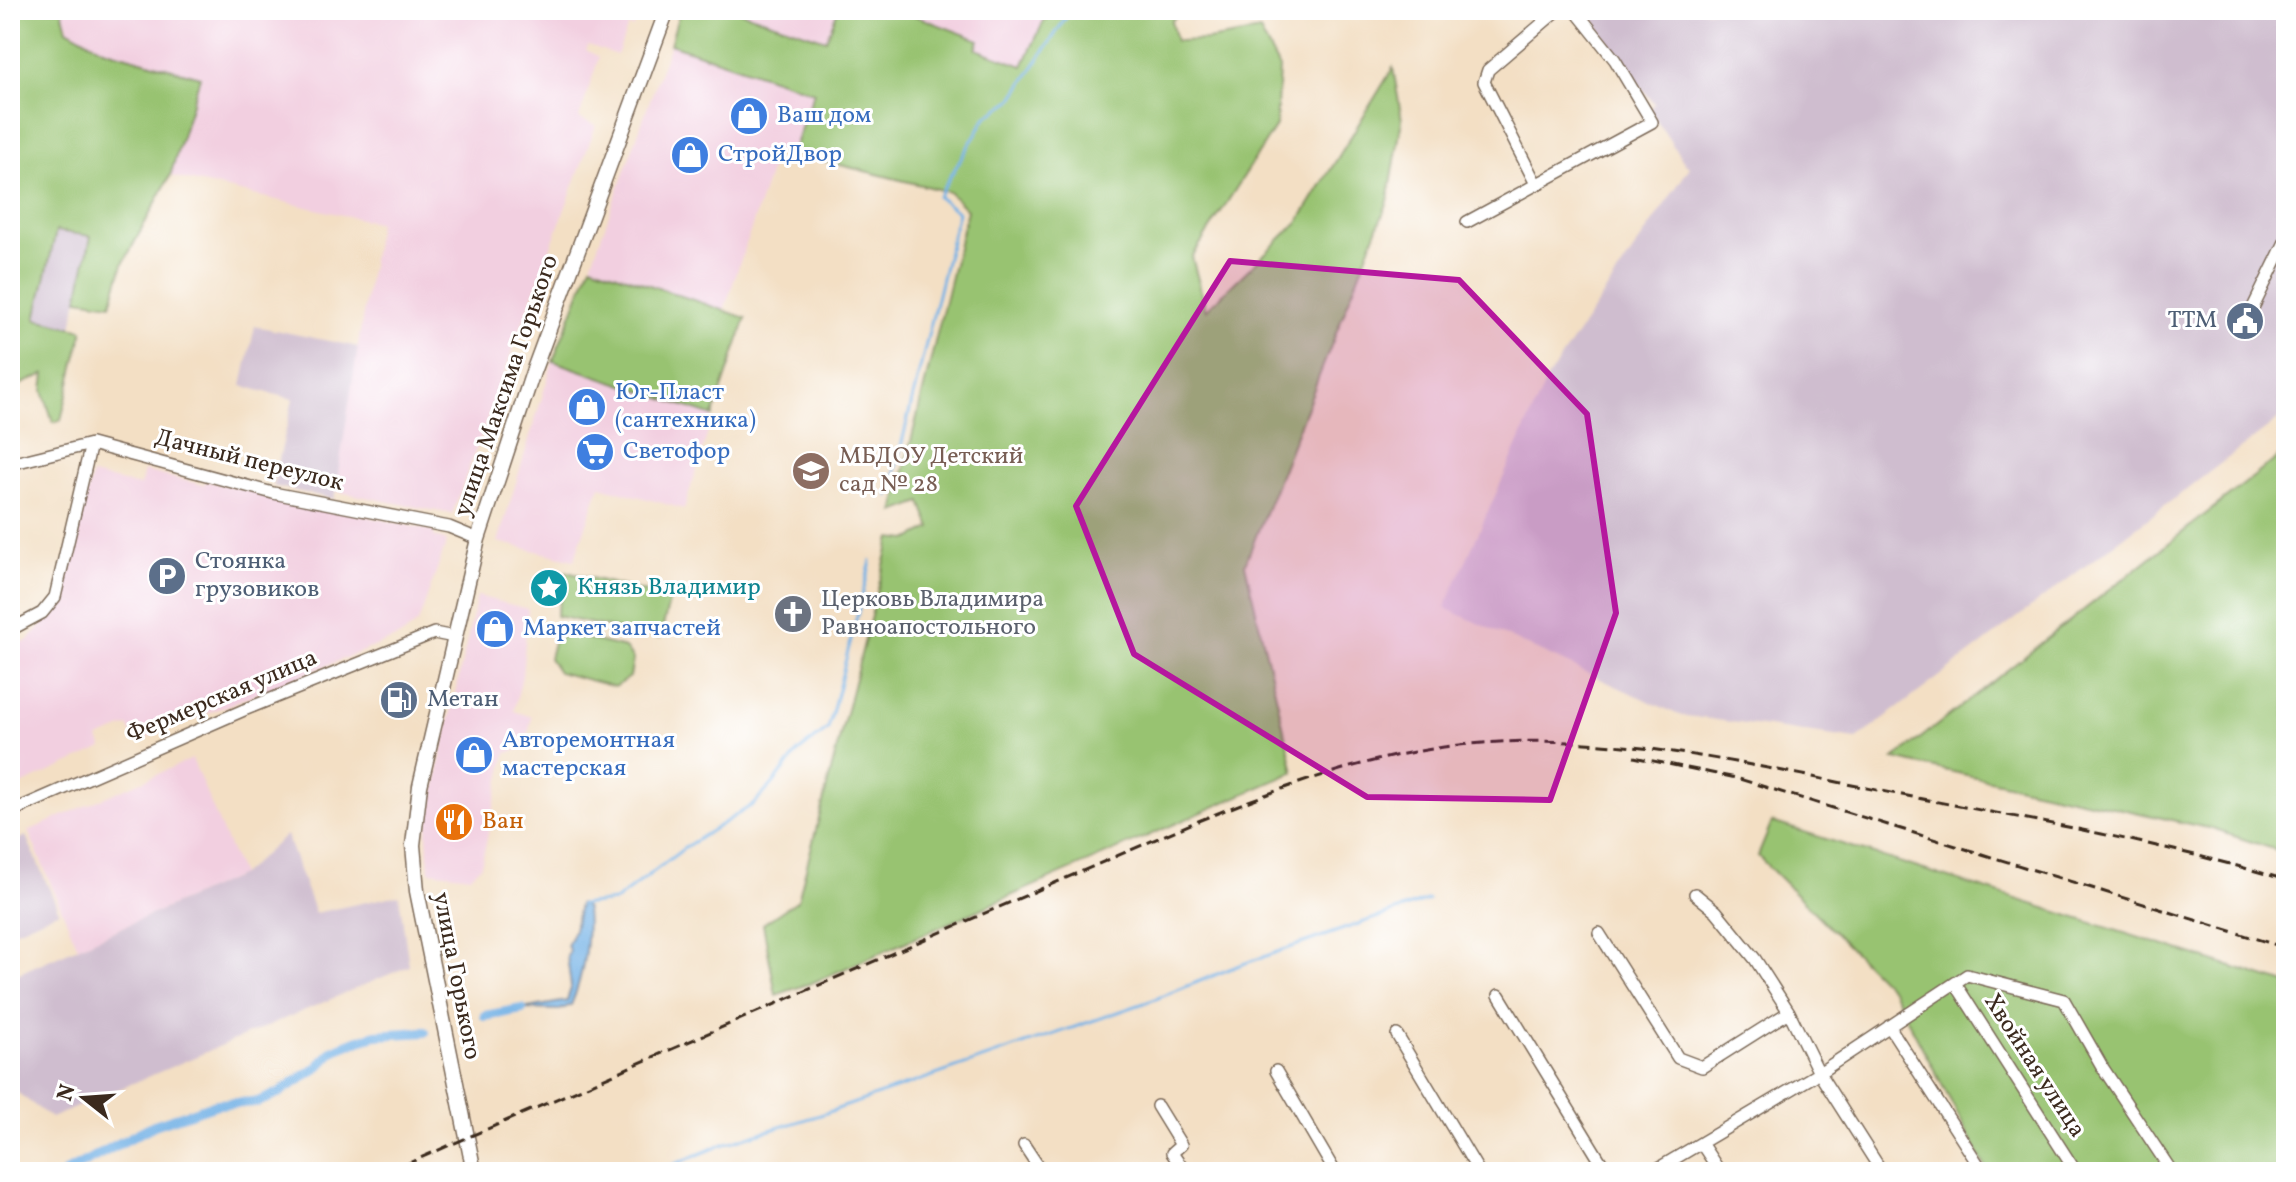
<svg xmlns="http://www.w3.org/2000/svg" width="2296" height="1182" font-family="Vollkorn,serif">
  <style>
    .built { fill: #f2cfe0 }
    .industrial { fill: #cfbdcf }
    .green { fill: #98c371; stroke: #6a7648; stroke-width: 2 }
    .water { fill: #74b2e6; stroke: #586e82; stroke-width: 2 }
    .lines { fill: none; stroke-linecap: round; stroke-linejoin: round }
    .stream { stroke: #74b2e6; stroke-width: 3 }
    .canal { stroke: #74b2e6; stroke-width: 10 }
    .minor-casing { stroke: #7b6958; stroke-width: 14 }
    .major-casing { stroke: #7b6958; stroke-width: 17 }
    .minor { stroke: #fff; stroke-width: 11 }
    .major { stroke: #fff; stroke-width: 14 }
    .rail { stroke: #3b2a1e; stroke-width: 3; stroke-dasharray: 12 6; stroke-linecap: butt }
    .marked { fill: #b5179e; fill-opacity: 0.2; stroke: #b5179e; stroke-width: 6; stroke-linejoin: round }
    .labels { text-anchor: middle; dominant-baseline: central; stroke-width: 6; stroke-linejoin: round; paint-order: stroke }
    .shop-label { font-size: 24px; fill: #366cbe; stroke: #fff; text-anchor: start }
    .service-label { font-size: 24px; fill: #4e5e75; stroke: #fff; text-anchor: start }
    .street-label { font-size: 24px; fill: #3b2a1e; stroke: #fff }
    .education-label { font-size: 24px; fill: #785e54; stroke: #fff; text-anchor: start }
    .culture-label { font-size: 24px; fill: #0d838f; stroke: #fff; text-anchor: start }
    .worship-label { font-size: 24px; fill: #5b616d; stroke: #fff; text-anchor: start }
    .food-label { font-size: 24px; fill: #c56008; stroke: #fff; text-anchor: start }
  </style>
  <rect width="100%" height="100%" fill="#fff"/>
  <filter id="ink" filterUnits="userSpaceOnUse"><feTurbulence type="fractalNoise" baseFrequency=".0125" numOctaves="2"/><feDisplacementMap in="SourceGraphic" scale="16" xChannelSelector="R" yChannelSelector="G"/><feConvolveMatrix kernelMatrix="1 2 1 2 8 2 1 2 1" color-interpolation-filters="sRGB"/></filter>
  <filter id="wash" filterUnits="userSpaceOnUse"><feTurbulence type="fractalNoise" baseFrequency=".006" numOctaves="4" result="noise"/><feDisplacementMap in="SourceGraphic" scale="32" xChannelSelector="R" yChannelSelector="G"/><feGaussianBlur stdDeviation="1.8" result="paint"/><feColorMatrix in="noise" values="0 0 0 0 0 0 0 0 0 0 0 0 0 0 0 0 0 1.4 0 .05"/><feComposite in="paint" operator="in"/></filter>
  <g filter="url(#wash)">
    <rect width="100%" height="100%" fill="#f3dfc4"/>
    <path class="built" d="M62,10H305L319,13L320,10H640L633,28L628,26L617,55L588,45L586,50L599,57L579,118L596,125L452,514L334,491L378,223L170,176L199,77L103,49L67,28L68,26Z
      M735,10H838L827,40Z
      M900,10H1049L1023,66L976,49L978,40Z
      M670,44L814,92L792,153L777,150L724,311L591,265Z
      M553,361L713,416L684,509L600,486L574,560L498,542Z
      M144,471L204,485L206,481L433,531L435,537L447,541L418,623L403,635L136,742L128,726L98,738L103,748L10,790V638L26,642L57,610L58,605L55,604L92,475L140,486Z
      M477,596L528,609L522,676L514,711L532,717L525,748L506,753L481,865L470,876L429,871L427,832L442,751Z
      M192,759L241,875L78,947L28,831Z"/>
    <path class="industrial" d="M1587,10H2286V414L1857,739L1679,715L1445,608L1548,377L1690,167L1685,164L1650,110L1654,103L1619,60Z
      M56,231L91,236L72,327L36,319Z
      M255,326L358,347L334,499L273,486L293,399L242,386Z
      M286,835L315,913L399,895L409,966L51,1118L10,1087V977L241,875Z
      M26,836L59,911L10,933V843Z"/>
    <path class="green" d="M10,10H62L67,29L103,49L200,77L170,176L123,264L111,304L78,299L91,236L56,231L36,319L83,330L61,420L53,422L43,391L45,374L10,389Z
      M680,10H735L826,40L838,10H900L979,40L976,49L1023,66L1049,10H1183L1171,21L1176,41L1208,40L1260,31L1279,68L1276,126L1192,257L1206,310L1299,221L1393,68L1402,120L1388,201L1245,564L1294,772L814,982L776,995L763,924L798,900L891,538L908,540L931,528L921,502L894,512L967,210L949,192L792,153L814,92L670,44Z
      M591,265L746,318L713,416L553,361Z
      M2286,451V853L2212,829L1894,759Z
      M567,572L670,598L660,638L556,616Z
      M568,634L625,648L633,659L630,677L615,687L558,672L549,658L553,642Z
      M1772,822L2286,984V1172H1988L1892,990L1758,856Z"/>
    <path class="water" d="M579,904L586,908C589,938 583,977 571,1005L560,1010L522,1009L567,1001L571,987L567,956L570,951L567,946L574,930Z"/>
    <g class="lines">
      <path class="stream" d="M889,496L958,212L938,197L986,117L1012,100L1071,10
        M580,905L615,901L687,846L754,804L772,785L798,752L828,729L871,561
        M656,1172L724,1144L820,1115L1153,1000L1237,966L1428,900"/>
      <path class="canal" d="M485,1016L522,1009
        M66,1172L154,1125L217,1104L258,1102L279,1093L318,1067L334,1050L359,1040L376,1035L425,1032"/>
    </g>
  </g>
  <g filter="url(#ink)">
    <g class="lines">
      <defs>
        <path id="minor" d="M1536,184L1484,82L1488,70L1558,10
          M1467,222L1652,122L1615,60L1575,10
          M2247,320L2286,240
          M10,464L91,444L273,493L449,527L478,539
          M10,630L42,613L55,597L91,444
          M10,812L244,710L434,633L454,637
          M1695,894L1716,911L1755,959L1789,1012L1819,1073L1882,1172
          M1599,933L1678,1058L1702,1067L1789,1012
          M1955,983L2076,1172
          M1499,995L1607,1172
          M1889,1026L1983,1172
          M1397,1035L1479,1172
          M1276,1071L1335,1172
          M1157,1106L1181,1145L1172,1153L1185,1172
          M1701,1143L1720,1172
          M1024,1145L1042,1172
          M1652,1172L1819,1073L1967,975L2064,1000L2103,1068L2172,1172"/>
        <path id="major" d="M474,1172L417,891L413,845L420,786L478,539L533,372L667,10"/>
      </defs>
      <use href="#minor" class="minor-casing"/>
      <use href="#major" class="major-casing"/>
      <use href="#minor" class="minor"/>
      <use href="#major" class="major"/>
      <path class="rail" d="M1634,757L1736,778L2286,948
        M388,1172L1193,823C1287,785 1382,750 1483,743C1625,733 1764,768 1902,795C2030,820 2161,842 2286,880"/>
    </g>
  </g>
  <path class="marked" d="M1230,261L1459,280L1587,414L1616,613L1550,800L1367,797L1134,654L1076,506Z"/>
  <defs>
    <symbol id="shop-disc" viewBox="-11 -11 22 22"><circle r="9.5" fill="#3f7fe0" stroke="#fff"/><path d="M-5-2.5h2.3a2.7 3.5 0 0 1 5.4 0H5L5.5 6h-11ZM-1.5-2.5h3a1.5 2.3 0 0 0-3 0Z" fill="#fff"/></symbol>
    <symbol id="civic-disc" viewBox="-11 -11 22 22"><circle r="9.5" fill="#5c6f8a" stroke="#fff"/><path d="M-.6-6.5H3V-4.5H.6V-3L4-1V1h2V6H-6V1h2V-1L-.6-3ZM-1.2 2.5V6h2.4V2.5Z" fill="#fff"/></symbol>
    <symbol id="supermarket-disc" viewBox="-11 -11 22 22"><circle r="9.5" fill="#3f7fe0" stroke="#fff"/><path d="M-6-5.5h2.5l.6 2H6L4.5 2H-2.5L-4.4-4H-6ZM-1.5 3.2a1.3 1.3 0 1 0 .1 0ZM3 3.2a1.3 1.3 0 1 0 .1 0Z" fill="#fff"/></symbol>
    <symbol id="school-disc" viewBox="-11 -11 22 22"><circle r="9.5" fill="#8d6e63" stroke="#fff"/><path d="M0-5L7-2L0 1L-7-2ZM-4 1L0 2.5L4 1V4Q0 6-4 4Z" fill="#fff"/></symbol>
    <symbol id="parking-disc" viewBox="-11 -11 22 22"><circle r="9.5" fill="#5c6f8a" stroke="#fff"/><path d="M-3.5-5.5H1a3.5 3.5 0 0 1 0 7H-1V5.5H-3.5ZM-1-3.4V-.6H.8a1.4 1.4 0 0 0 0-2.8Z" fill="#fff"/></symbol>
    <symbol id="sight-disc" viewBox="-11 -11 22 22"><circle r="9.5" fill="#0f9aa8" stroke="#fff"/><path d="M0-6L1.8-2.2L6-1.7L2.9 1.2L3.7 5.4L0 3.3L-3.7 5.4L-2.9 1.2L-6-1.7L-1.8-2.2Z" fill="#fff"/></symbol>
    <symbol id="church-disc" viewBox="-11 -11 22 22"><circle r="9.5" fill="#6b7280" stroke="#fff"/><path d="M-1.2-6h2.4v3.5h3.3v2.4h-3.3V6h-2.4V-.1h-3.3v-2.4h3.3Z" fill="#fff"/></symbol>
    <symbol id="fuel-disc" viewBox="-11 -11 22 22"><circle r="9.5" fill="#5c6f8a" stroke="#fff"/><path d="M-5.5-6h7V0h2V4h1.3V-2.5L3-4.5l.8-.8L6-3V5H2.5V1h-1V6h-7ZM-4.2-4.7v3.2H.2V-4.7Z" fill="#fff"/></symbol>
    <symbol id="restaurant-disc" viewBox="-11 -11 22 22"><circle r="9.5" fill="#e8710a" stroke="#fff"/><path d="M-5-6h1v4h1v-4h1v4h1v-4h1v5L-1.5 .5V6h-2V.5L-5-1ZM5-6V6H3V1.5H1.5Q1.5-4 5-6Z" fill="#fff"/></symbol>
  </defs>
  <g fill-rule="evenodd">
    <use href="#shop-disc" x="727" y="94" width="44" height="44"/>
    <use href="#shop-disc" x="668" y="133" width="44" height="44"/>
    <use href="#civic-disc" x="2223" y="299" width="44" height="44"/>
    <use href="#shop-disc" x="565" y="385" width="44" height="44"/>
    <use href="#supermarket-disc" x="573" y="430" width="44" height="44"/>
    <use href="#school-disc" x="789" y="449" width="44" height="44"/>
    <use href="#parking-disc" x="145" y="554" width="44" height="44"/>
    <use href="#sight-disc" x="527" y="566" width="44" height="44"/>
    <use href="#church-disc" x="771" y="592" width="44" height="44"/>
    <use href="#shop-disc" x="473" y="607" width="44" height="44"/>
    <use href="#fuel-disc" x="377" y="678" width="44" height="44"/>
    <use href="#shop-disc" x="452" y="733" width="44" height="44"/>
    <use href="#restaurant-disc" x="432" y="800" width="44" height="44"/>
  </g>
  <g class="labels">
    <g class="shop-label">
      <text x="777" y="116">Ваш дом</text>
      <text x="718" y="155">СтройДвор</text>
      <text x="615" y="393">Юг-Пласт<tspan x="615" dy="28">(сантехника)</tspan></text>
      <text x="623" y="452">Светофор</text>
      <text x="523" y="629">Маркет запчастей</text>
      <text x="502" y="741">Авторемонтная<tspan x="502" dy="28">мастерская</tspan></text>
    </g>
    <g class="service-label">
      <text x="2217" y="321" text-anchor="end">ТТМ</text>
      <text x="195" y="562">Стоянка<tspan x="195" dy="28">грузовиков</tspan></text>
      <text x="427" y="700">Метан</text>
    </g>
    <g class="street-label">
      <text transform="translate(507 386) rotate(-71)">улица Максима Горького</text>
      <text transform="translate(249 461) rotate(14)">Дачный переулок</text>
      <text transform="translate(222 697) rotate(-23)">Фермерская улица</text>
      <text transform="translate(456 976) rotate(79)">улица Горького</text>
      <text transform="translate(2034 1066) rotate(57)">Хвойная улица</text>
    </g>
    <g class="education-label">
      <text x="839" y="457">МБДОУ Детский<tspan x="839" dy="28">сад № 28</tspan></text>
    </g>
    <g class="culture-label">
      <text x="577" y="588">Князь Владимир</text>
    </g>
    <g class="worship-label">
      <text x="821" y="600">Церковь Владимира<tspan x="821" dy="28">Равноапостольного</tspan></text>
    </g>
    <g class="food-label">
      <text x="482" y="822">Ван</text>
    </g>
  </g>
  <rect width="2296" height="1182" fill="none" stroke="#fff" stroke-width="40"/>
  <g transform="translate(84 1098) rotate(287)" stroke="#ffffff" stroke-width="6" paint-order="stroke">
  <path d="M0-6L14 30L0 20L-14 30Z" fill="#3b2a1e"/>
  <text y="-12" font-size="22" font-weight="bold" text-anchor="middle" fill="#3b2a1e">N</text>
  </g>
</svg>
